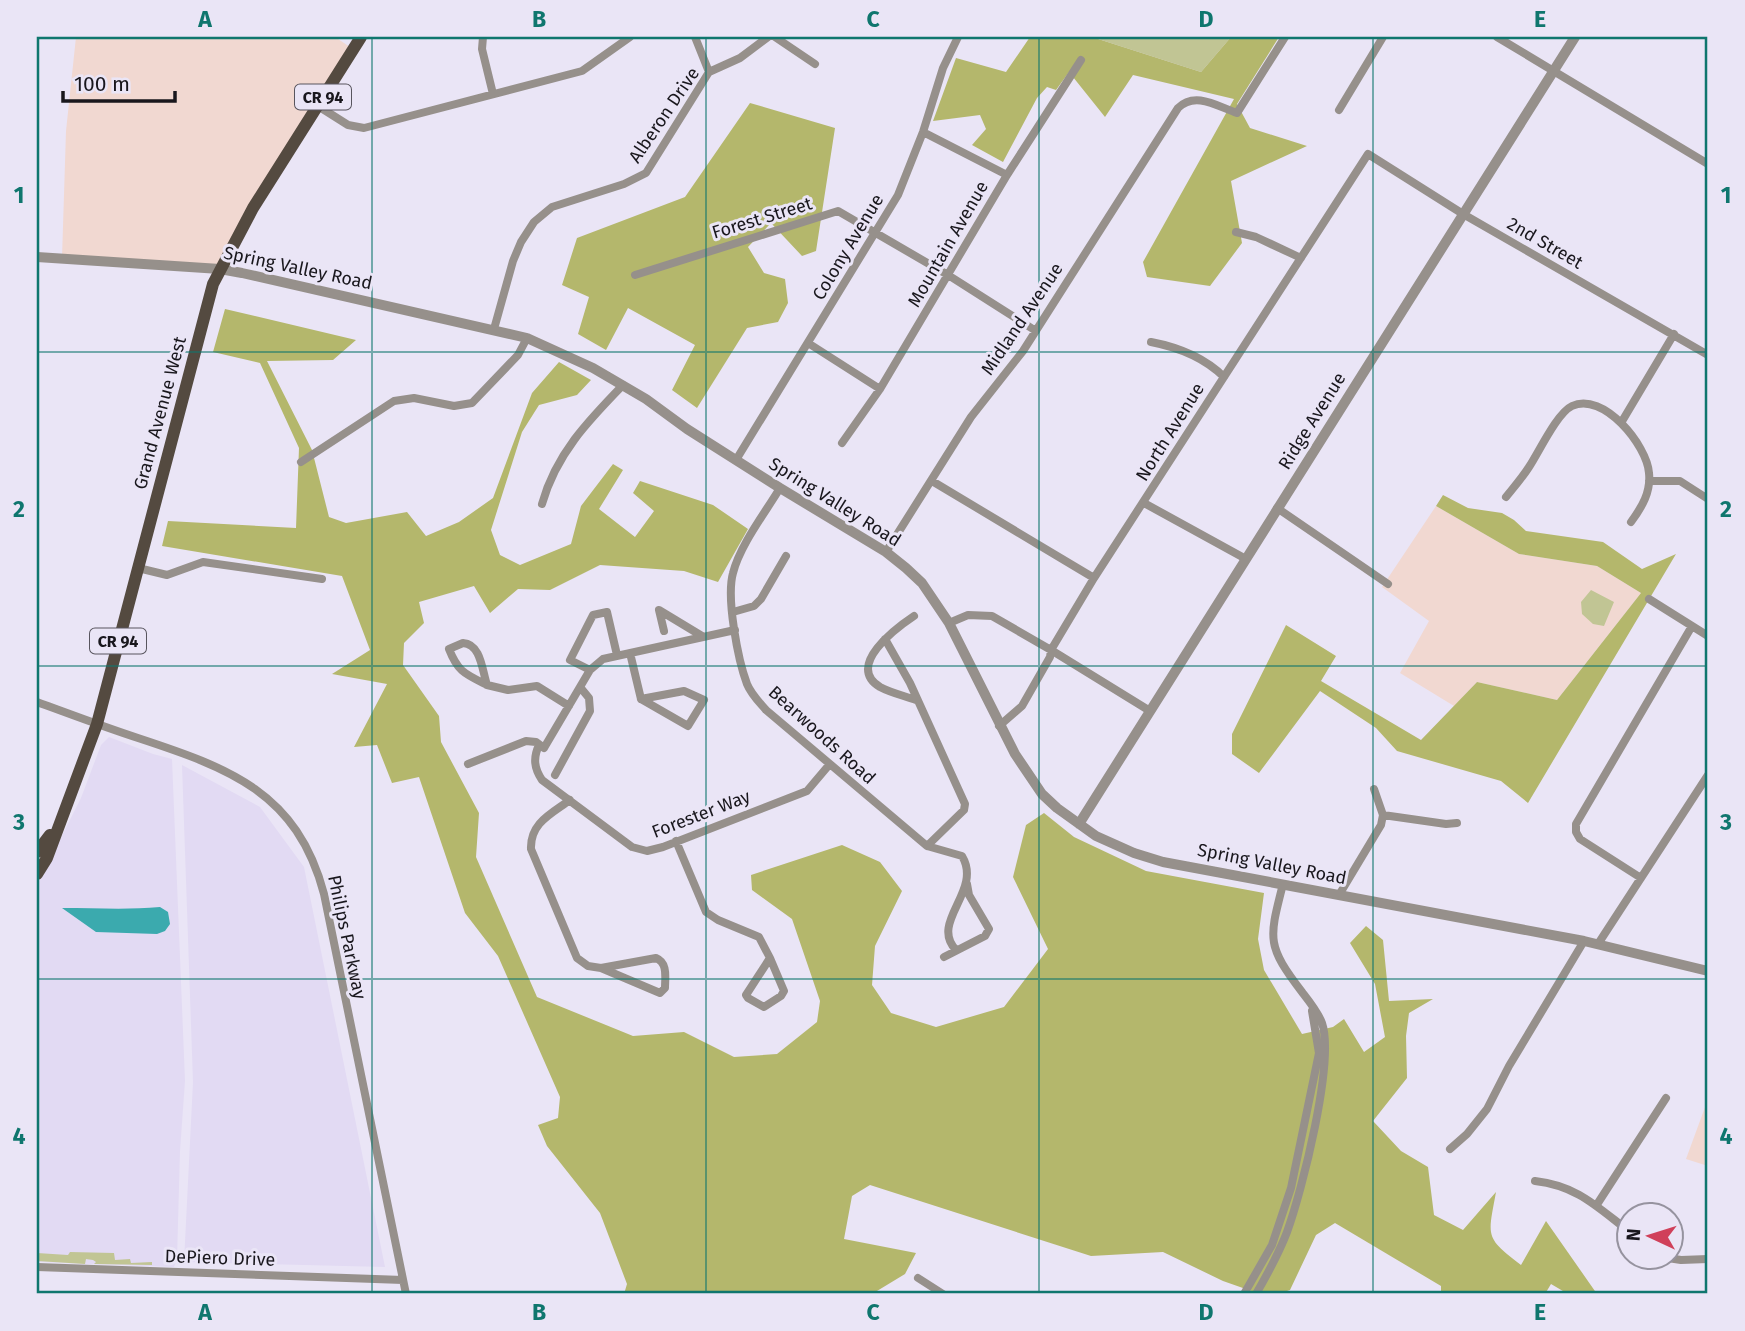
<svg xmlns="http://www.w3.org/2000/svg" width="1745" height="1331" font-family="'Fira Sans',sans-serif">
  <style>
    .built { fill: #e2daf3 }
    .education { fill: #f1d8d1 }
    .green { fill: #c1c594 }
    .forest { fill: #b4b76c }
    .water { fill: #3baaae }
    .lines { fill: none; stroke-linecap: round; stroke-linejoin: round }
    .minor { stroke: #96908b; stroke-width: 8 }
    .tertiary { stroke: #96908b; stroke-width: 10 }
    .primary { stroke: #544a40; stroke-width: 12 }
    .grid { fill: none; stroke: #0f766e; stroke-width: 2; stroke-opacity: 0.55 }
    .labels { text-anchor: middle; dominant-baseline: central; stroke-width: 6; stroke-linejoin: round; paint-order: stroke }
    .shield { fill: #eae5f6; stroke: #58555e; stroke-width: 2 }
    .shield-label { font-size: 16px; font-weight: bold; fill: #19171d }
    .street-label { font-size: 18px; fill: #19171d; stroke: #eae5f6 }
    .neatline { fill: none; stroke: #0f766e; stroke-width: 2.5 }
    .grid-label { font-size: 23px; text-anchor: middle; font-weight: bold; fill: #0f766e }
  </style>
  <rect width="100%" height="100%" fill="#eae5f6"/>
  <path class="built" d="M109,737L153,754L172,759L185,1081L180,1151L177,1259L174,1267L37,1262V885L81,798L101,745Z
    M182,765L260,807L304,867L385,1267L184,1262L193,1082Z"/>
  <path class="education" d="M76,37H335L353,49L220,269L62,258L66,131Z
    M1436,506L1519,554L1597,566L1641,593L1557,700L1477,682L1454,706L1400,673L1429,621L1382,587Z
    M1708,1099V1166L1686,1159Z"/>
  <path class="green" d="M1092,37H1231L1201,72Z
    M1591,590L1614,602L1604,626L1593,624L1582,614L1581,602Z
    M70,1252L114,1253L115,1260L130,1259L131,1263L152,1262V1265L94,1264L96,1262L93,1260L86,1259L85,1264L37,1261V1253L68,1255Z"/>
  <path class="forest" d="M1030,37H1092L1201,72L1231,37H1279L1237,104L1250,128L1307,146L1231,181L1242,243L1210,286L1147,277L1143,262L1234,99L1133,75L1105,117L1069,72L1056,90L1047,87L1037,98L1003,162L972,145L986,129L980,115L933,121L956,58L1006,72Z
    M750,103L835,128L816,251L802,256L771,223L748,247L764,273L785,279L788,303L778,322L747,328L697,408L672,390L695,345L628,308L606,350L578,334L589,297L562,285L577,238L685,197Z
    M225,309L356,340L333,360L267,361L312,450L329,517L346,523L407,512L426,536L459,522L493,498L532,393L559,362L591,380L577,395L539,405L522,432L491,530L500,555L520,565L571,544L581,506L613,464L623,470L599,509L635,537L654,511L633,493L640,481L713,505L748,529L718,582L684,571L600,565L550,590L518,589L490,613L474,586L419,602L424,623L404,643L403,665L439,716L441,742L479,813L476,857L537,997L633,1036L684,1032L734,1057L777,1054L817,1022L820,1001L792,919L752,890L751,875L842,845L880,862L902,891L875,946L872,985L891,1013L936,1027L1004,1007L1048,949L1013,877L1026,825L1044,813L1074,837L1146,871L1264,893L1258,939L1264,970L1302,1034L1333,1027L1344,1019L1364,1052L1385,1037L1375,984L1350,943L1366,926L1383,940L1389,1001L1433,999L1409,1013L1406,1036L1407,1078L1373,1121L1401,1151L1428,1167L1434,1215L1463,1230L1496,1192C1488,1237 1484,1237 1521,1265L1546,1221L1597,1294H1568L1551,1284L1545,1294H1441V1286L1335,1223L1316,1235L1290,1290L1278,1294H1260L1223,1281L1163,1252L1091,1256L870,1185L852,1196L844,1239L916,1253L905,1274L872,1294H624L627,1284L600,1213L547,1146L538,1125L558,1118L560,1097L498,956L465,913L419,777L392,783L377,745L354,747L387,684L332,674L370,650L342,576L162,546L168,521L296,528L299,448L260,363L213,352Z
    M1443,495L1468,508L1502,513L1514,520L1526,531L1603,542L1642,569L1676,554L1528,803L1501,781L1397,751L1376,728L1320,691L1259,773L1232,754V734L1286,625L1336,656L1321,681L1421,740L1477,682L1557,700L1641,593L1597,566L1519,554L1436,506Z"/>
  <path class="water" d="M160,907L168,912L170,924L165,931L157,934L96,932L62,908C95,908 128,910 160,907Z"/>
  <g class="lines">
    <path class="minor" d="M483,37L482,49L493,94
      M695,37L709,72
      M775,37L815,64
      M1497,37L1708,164
      M318,106L348,125L364,128L582,71L630,37
      M1339,110L1383,37
      M923,132L1007,175
      M1236,232L1256,237L1301,258
      M635,275L838,211L948,275L1036,331
      M494,329L513,261L521,242L534,222L552,207L624,184L646,173L709,72L740,58L768,37
      M1151,342C1177,347 1205,358 1224,377
      M808,343L880,389
      M1621,423L1674,334
      M842,443L880,389L1007,175L1081,60
      M736,460L898,195L923,132L943,68L958,37
      M301,462L394,401L414,398L454,406L472,403L518,355L527,338
      M932,481L1094,578
      M1649,481H1680L1708,499
      M780,488C765,513 740,545 733,573C726,598 738,660 747,684C751,694 759,702 766,710L927,846L962,856C983,891 929,922 956,950
      M1506,497C1514,487 1522,478 1529,467C1539,452 1557,413 1572,406C1603,391 1647,445 1649,473C1651,492 1642,507 1631,522
      M1144,503L1246,559
      M542,504C556,454 588,421 623,385
      M1277,508L1388,584
      M886,552L971,417L1023,351L1178,108C1195,91 1217,106 1237,113L1285,37
      M138,568L167,575L203,562L322,579
      M1649,599L1708,636
      M733,612L754,606L761,599L786,556
      M914,616C896,628 845,666 880,687C891,693 905,696 916,700
      M949,623L968,615L992,616L1051,650L1150,711
      M664,631L659,610L702,636
      M885,639L910,683L965,804L964,810L927,846
      M463,643C481,644 482,670 487,685C465,674 458,672 449,649Z
      M630,653L641,699
      M590,670L570,660L593,615L607,612L617,655
      M487,685L508,690L537,686L569,706
      M684,691L704,700L688,726L641,699Z
      M37,702C70,714 104,727 138,738C229,768 297,792 324,894L406,1294
      M999,726L1022,706L1050,657L1051,650L1094,578L1368,154L1463,214L1708,355
      M539,745C533,758 534,768 542,780L632,847L647,851L663,847L807,791L829,765
      M468,764L526,741L536,742L544,748L590,670L603,659L735,630
      M555,775L590,711L589,698L580,687
      M570,800C551,814 530,823 531,849L577,958L588,966L601,968
      M1383,815L1446,824L1457,823
      M676,841L706,912L718,920L759,937L770,958
      M1641,878L1580,839L1576,832V824L1692,626
      M1339,895L1381,825L1383,815L1374,789
      M1598,944L1708,775
      M944,957L985,936L989,929L969,895L967,884
      M656,958C668,963 665,977 665,988L660,993L601,968Z
      M770,958L784,991L781,996L764,1007L748,998L746,995Z
      M1450,1149L1467,1134L1487,1109L1509,1066L1584,941
      M1535,1181C1578,1186 1597,1207 1630,1232
      M1596,1206L1666,1098
      M1668,1258L1681,1260L1708,1259
      M37,1267L403,1280
      M918,1278L943,1294
      M1244,1294L1272,1245L1291,1188L1319,1053L1312,1011
      M1256,1294C1267,1275 1279,1253 1287,1232C1302,1191 1335,1061 1322,1023C1318,1012 1309,1001 1302,992C1266,945 1269,939 1283,884"/>
    <path class="tertiary" d="M37,257L220,269L242,273L527,338L593,368L646,399L687,429L780,488L886,552L906,568L922,583L949,623L1015,754L1042,794L1057,808L1096,836L1134,853L1163,862L1584,941L1708,971
      M1079,824L1575,37"/>
    <path class="primary" d="M37,852L50,835
      M37,874L47,858L97,724L213,284L253,208L361,37"/>
  </g>
  <path class="grid" d="M372,37V1294M706,37V1294M1039,37V1294M1373,37V1294M37,352H1708M37,666H1708M37,979H1708"/>
  <g class="labels">
    <g class="shield">
      <rect x="295" y="84.5" width="56" height="25" rx="5"/>
      <rect x="90" y="628.5" width="56" height="25" rx="5"/>
    </g>
    <g class="shield-label">
      <text x="323" y="97">CR 94</text>
      <text x="118" y="641">CR 94</text>
    </g>
    <g class="street-label">
      <text transform="translate(664 115) rotate(-56)">Alberon Drive</text>
      <text transform="translate(762 218) rotate(-17)">Forest Street</text>
      <text transform="translate(1545 243) rotate(30)">2nd Street</text>
      <text transform="translate(948 244) rotate(-60)">Mountain Avenue</text>
      <text transform="translate(848 247) rotate(-59)">Colony Avenue</text>
      <text transform="translate(298 268) rotate(12)">Spring Valley Road</text>
      <text transform="translate(1022 319) rotate(-56)">Midland Avenue</text>
      <text transform="translate(160 413) rotate(-75)">Grand Avenue West</text>
      <text transform="translate(1312 421) rotate(-58)">Ridge Avenue</text>
      <text transform="translate(1170 432) rotate(-58)">North Avenue</text>
      <text transform="translate(835 502) rotate(32)">Spring Valley Road</text>
      <text transform="translate(822 735) rotate(42)">Bearwoods Road</text>
      <text transform="translate(701 814) rotate(-21)">Forester Way</text>
      <text transform="translate(1272 864) rotate(11)">Spring Valley Road</text>
      <text transform="translate(347 937) rotate(78)">Philips Parkway</text>
      <text transform="translate(220 1258) rotate(2)">DePiero Drive</text>
    </g>
  </g>
  <rect width="1745" height="1331" fill="none" stroke="#eae5f6" stroke-width="77"/>
  <g transform="translate(1650 1236) rotate(274)"><circle r="33" fill="#eae5f6" stroke="#96939f" stroke-width="2"/>
  <path d="M0-5L12 26L0 18L-12 26Z" fill="#d0405a"/>
  <text y="-10" font-size="19" font-weight="bold" text-anchor="middle" fill="#19171d">N</text>
  </g>
  <path d="M63 91v10h112v-10" fill="none" stroke="#19171d" stroke-width="3.5"/>
  <text x="74" y="91" font-size="21" fill="#19171d" stroke="#eae5f6" stroke-width="5" paint-order="stroke">100 m</text>
  <rect x="38" y="38" width="1668" height="1254" class="neatline"/>
  <g class="grid-label">
    <text x="205" y="27">A</text>
    <text x="539" y="27">B</text>
    <text x="873" y="27">C</text>
    <text x="1206" y="27">D</text>
    <text x="1540" y="27">E</text>
    <text x="19" y="203">1</text>
    <text x="1726" y="203">1</text>
    <text x="19" y="517">2</text>
    <text x="1726" y="517">2</text>
    <text x="19" y="830">3</text>
    <text x="1726" y="830">3</text>
    <text x="19" y="1144">4</text>
    <text x="1726" y="1144">4</text>
    <text x="205" y="1320">A</text>
    <text x="539" y="1320">B</text>
    <text x="873" y="1320">C</text>
    <text x="1206" y="1320">D</text>
    <text x="1540" y="1320">E</text>
  </g>
</svg>
